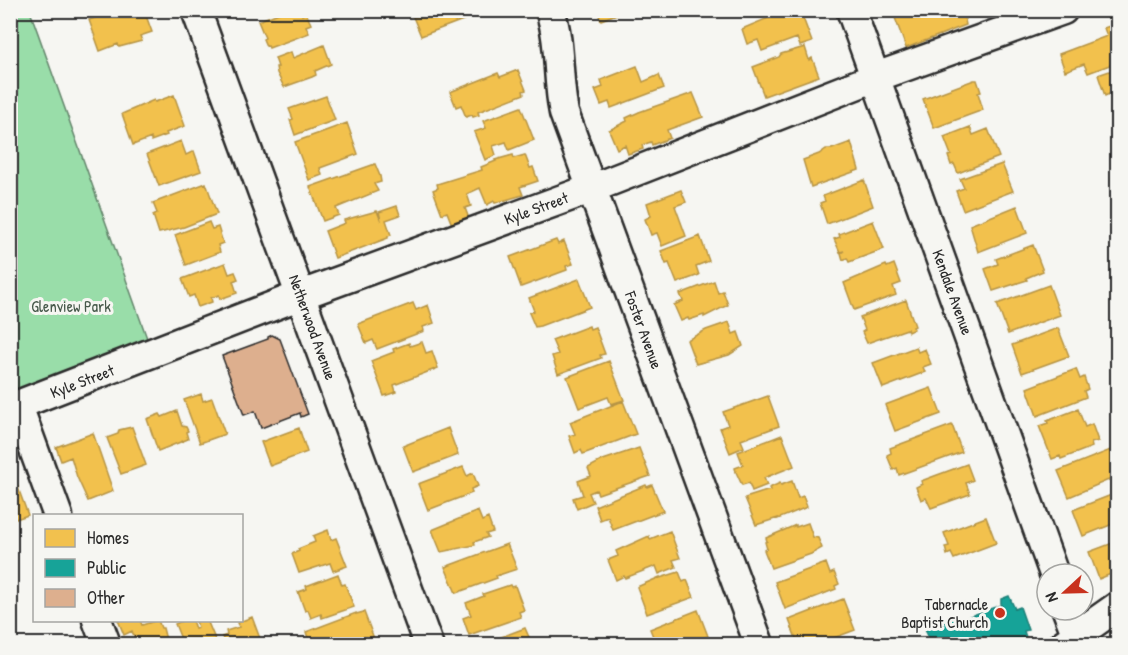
<svg xmlns="http://www.w3.org/2000/svg" width="1128" height="655" font-family="'Patrick Hand',sans-serif">
  <style>
    .green { fill: #99dda9; stroke: #62846a; stroke-width: 1.5 }
    .homes { fill: #f2c14e; stroke: #b69444; stroke-width: 1.5 }
    .public { fill: #17a398; stroke: #1d7f77; stroke-width: 1.5 }
    .building { fill: #ddaf8e; stroke: #2b2b2b; stroke-width: 1.5 }
    .lines { fill: none; stroke-linecap: round; stroke-linejoin: round }
    .minor-casing { stroke: #2b2b2b; stroke-width: 33 }
    .minor { stroke: #f6f6f2; stroke-width: 28 }
    .poi-dot { fill: #c8321e; stroke: #f6f6f2; stroke-width: 2 }
    .labels { text-anchor: middle; dominant-baseline: central; stroke-width: 6; stroke-linejoin: round; paint-order: stroke }
    .street-label { font-size: 16px; fill: #2b2b2b; stroke: #f6f6f2 }
    .park-label { font-size: 16px; fill: #46584a; stroke: #f6f6f2 }
    .poi-label { font-size: 16px; fill: #2b2b2b; stroke: #f6f6f2; text-anchor: end }
  </style>
  <rect width="100%" height="100%" fill="#f6f6f2"/>
  <filter id="ink" filterUnits="userSpaceOnUse"><feTurbulence type="fractalNoise" baseFrequency=".0167" numOctaves="2"/><feDisplacementMap in="SourceGraphic" scale="12" xChannelSelector="R" yChannelSelector="G"/><feConvolveMatrix kernelMatrix="1 2 1 2 8 2 1 2 1" color-interpolation-filters="sRGB"/></filter>
  <g filter="url(#ink)">
    <path class="green" d="M11,11H30L148,341L11,394Z"/>
    <path class="homes" d="M107,10H144L152,32L140,36L142,41L119,47L118,44L100,51L89,20L103,15L102,12Z
      M286,10H300L302,15L306,13L311,24L306,26L309,33L269,48L268,45L266,46L263,39L265,38L258,21Z
      M414,10H468L471,17L421,36L411,12Z
      M591,10H627L601,20L597,11Z
      M793,10H800L812,42L800,46L797,38L762,51L758,40L747,44L742,29L780,13L781,15Z
      M905,10H963L966,25L906,48L894,15Z
      M1118,23V62L1088,73L1084,64L1065,71L1059,54L1107,36L1104,28Z
      M324,45L331,64L315,71L316,75L312,77L284,87L277,73L276,67H278L275,58L291,52L293,58Z
      M805,47L809,60L812,58L819,76L764,96L753,67L779,57L781,54Z
      M637,66L643,82L659,75L664,88L611,108L609,102L601,105L595,90L603,87L601,80Z
      M1118,68V109L1115,110L1109,94L1105,96L1098,75Z
      M518,70L526,90L523,91L524,94L478,112L479,115L473,117L472,115L466,117L461,105L456,107L450,92L498,73L500,77Z
      M974,80H977L981,92L978,93L983,110L934,128L923,99Z
      M693,93L703,117L667,130L670,138L652,145L651,142L642,145L643,149L628,154L625,145L617,149L609,130L627,121L626,118L639,112Z
      M174,95L185,126L166,133L167,135L151,141V138L133,145L122,114L154,100L155,102Z
      M326,96L335,120L295,135L290,120L293,119L289,109Z
      M521,107L534,140L509,150L506,142L493,146L496,155L485,160L474,132L486,128L483,121Z
      M347,123L358,154L320,168L322,175L309,180L295,142Z
      M970,127L973,135L988,129L999,157L958,173L954,164L951,165L948,156L951,155L944,137Z
      M181,141L186,155L194,151L201,171L159,186L147,154Z
      M851,142L859,170L811,187L803,160L819,154L826,149H832Z
      M513,155L514,158L525,155L530,168L533,167L538,181L520,187L523,195L495,203L494,201L487,205L480,188L467,194L471,206L465,208L471,224L454,230L447,212L442,214L433,190L438,188L437,184L482,170L481,167L496,161L495,160Z
      M375,164L380,176L381,182L374,184L378,191L336,208L339,215L323,221L310,187Z
      M1002,164L1013,191L963,210L956,191L964,188L960,179Z
      M1118,175V192H1117L1112,178Z
      M864,180L873,206L827,224L820,203L825,201L823,196Z
      M206,183L217,214L184,227L159,233L153,215L157,213L153,203Z
      M681,190L686,202L675,206L686,236L662,246L657,233L651,235L645,219L651,216L647,203Z
      M397,206L400,215L386,220L391,235L388,236V238L335,258L325,231L345,223L344,220L377,211L381,221L379,212Z
      M1017,206L1027,233L978,252L970,225Z
      M873,221L884,249L849,262L847,258L843,260L841,253L844,251L840,252L834,239L840,237L839,234Z
      M209,222L212,229L218,227L223,243L218,245L220,252L186,265L175,235Z
      M700,236L709,261L696,266L699,275L677,283L669,263L666,264L661,251Z
      M556,240L558,244L564,241L573,264L566,266L567,270L521,287L510,257Z
      M1033,245L1043,271L1026,278L1027,280L993,291L985,269L998,264L996,259Z
      M225,263L229,274L235,272L238,279L233,281L237,293L220,299L219,295L211,298L212,302L198,307L194,295L189,297L182,279Z
      M894,264L901,283L893,286L896,295L854,310L844,283L886,265L887,267Z
      M579,279L590,307L540,326L535,327L529,313L534,311L529,298Z
      M714,281L718,293L723,291L728,305L704,317V315L689,320L688,318L681,321L674,305L683,301L680,294Z
      M1049,285L1060,315L1008,334L997,304Z
      M906,300L915,326L913,327L914,329L908,332L907,329L867,343L862,332L865,330L860,317Z
      M413,303L416,310L428,305L434,323L423,327L424,331L377,349L373,340L366,343L358,324Z
      M729,322L733,334L738,332L743,346L729,355L696,364L687,340L706,330Z
      M589,326L590,329L595,327L605,354L600,355L601,358L558,374L552,356L558,354L552,340Z
      M1058,328L1069,356L1022,373L1012,345Z
      M422,342L426,353L432,351L438,368L394,385L396,392L384,396L371,361L394,352L393,349L409,343L410,346Z
      M916,347L918,352L925,349L931,364L923,367L925,372L883,388L873,363Z
      M609,361L624,400L611,404L608,397L579,408L567,377Z
      M1076,369L1080,379L1084,377L1088,389L1084,391L1086,397L1037,416L1027,388Z
      M931,388L941,414L895,431L885,405Z
      M201,394L203,401L212,398L225,434L200,443L184,400Z
      M768,396L779,426L741,440L744,447L730,453L720,428L728,425L723,412Z
      M623,401L636,434L583,454L581,450L575,453L569,436L575,434L570,422Z
      M1078,409L1085,427L1092,424L1098,441L1091,443L1092,447L1061,459L1060,456L1052,459L1039,426L1048,423L1047,421Z
      M177,411L182,426L186,427L188,431L186,432L188,439L158,451L147,419L160,414L162,417Z
      M952,425L962,452L899,475L897,468L893,470L887,455L891,453L890,448Z
      M132,427L146,465L121,474L107,438L118,434L119,430Z
      M299,428L307,452L270,466L261,442Z
      M448,428L458,455L413,472L403,446Z
      M93,433L113,491L88,501L77,477L71,457L61,461L56,447Z
      M782,435L794,466L764,478L767,485L752,491L749,483L742,485L736,472L735,468L743,465L738,452Z
      M1118,447V476L1069,497L1058,471Z
      M639,448L650,476L598,494L596,490L589,493L593,502L577,509L573,498L583,495L578,481L591,476L588,468L603,460Z
      M967,464L973,480L966,483L970,494L931,508L926,498L921,500L916,487L922,484L921,481Z
      M463,467L467,476L473,473L478,486L471,489L472,493L428,510L418,484Z
      M13,474L28,515L10,521V475Z
      M792,481L798,498L803,496L807,507L778,519V518L756,525L745,498L770,490L769,488L780,483L781,485Z
      M646,485L647,487L652,485L663,511L613,530L608,517L600,520L595,506Z
      M1114,494L1116,497L1118,496V522L1083,536L1073,510Z
      M478,511L482,521L488,518L493,532L486,534L488,537L474,542L475,545L441,552L432,530Z
      M986,517L996,543L954,559L951,553L947,555L945,547L949,546L944,533Z
      M808,523L813,537L818,538L822,548L811,554L771,568L764,550L767,549L765,542L767,541L766,538L796,525V527Z
      M328,530L331,540L336,538L347,566L333,571L330,563L299,573L292,554L299,551L298,549L315,542L313,536Z
      M670,531L680,558L673,560L676,567L659,574L656,566L625,578L624,576L616,580L608,560L618,556L616,551L649,536L650,539Z
      M1118,541V571L1099,579L1089,552Z
      M507,544L517,569L496,576L497,578L456,593L445,567Z
      M826,563L830,574L834,572L839,584L835,586L836,589L785,609L775,582Z
      M679,572L683,582L687,580L694,597L647,614L637,587L660,577V578Z
      M338,574L342,585L345,584L354,607L322,618L321,614L311,618L308,610L305,611L298,592L307,589L306,586Z
      M510,585L511,587L515,586L524,610L519,612L521,617L469,635L463,618L471,615L466,603L484,596L483,594Z
      M843,599L855,630L818,644H798L789,620Z
      M698,610L708,636L690,644H656L650,629Z
      M364,612L376,644H310L306,632L356,613V614Z
      M252,617L262,644H225L222,637L227,635L226,631L239,627L237,623Z
      M118,620H140L142,625L158,620L161,628H163L167,644H137L132,631L124,635Z
      M184,620H192L195,629L198,628L196,620H207L217,644H183L175,624Z
      M525,628L532,644H483Z"/>
    <path class="public" d="M1009,596L1015,609L1020,607L1028,630L1024,631L1027,641L1018,644L1017,642L1010,644H923L930,642L925,628L944,621L945,623L950,621L948,617L955,614L959,620L1001,605V599Z"/>
    <path class="building" d="M272,335L280,339L308,414L301,417L300,413L261,428L255,411L244,415L222,356L268,339V337Z"/>
    <g class="lines">
      <defs>
        <path id="minor" d="M196,10L428,644
          M550,10C561,43 557,79 564,113L759,644
          M851,10L1054,574
          M18,406L58,516
          M10,408L301,295L593,188L876,77L1063,10
          M1067,610L1080,644
          M97,620L106,644
          M1064,644L1118,606"/>
      </defs>
      <use href="#minor" class="minor-casing"/>
      <use href="#minor" class="minor"/>
    </g>
  </g>
  <circle class="poi-dot" cx="1000" cy="613" r="6"/>
  <g class="labels">
    <g class="street-label">
      <text transform="translate(536 208) rotate(-20)">Kyle Street</text>
      <text transform="translate(953 292) rotate(70)">Kendale Avenue</text>
      <text transform="translate(313 327) rotate(70)">Netherwood Avenue</text>
      <text transform="translate(644 330) rotate(70)">Foster Avenue</text>
      <text transform="translate(82 381) rotate(-21)">Kyle Street</text>
    </g>
    <g class="park-label">
      <text x="71" y="306">Glenview Park</text>
    </g>
    <g class="poi-label">
      <text x="988" y="604">Tabernacle<tspan x="988" dy="18">Baptist Church</tspan></text>
    </g>
  </g>
  <rect width="1128" height="655" fill="none" stroke="#f6f6f2" stroke-width="36"/>
  <rect x="18" y="18" width="1092" height="619" fill="none" stroke="#2b2b2b" stroke-width="2" filter="url(#ink)"/>
  <rect x="33" y="514" width="210" height="108" fill="#f6f6f2" stroke="#a5a5a2" stroke-width="1.5"/>
  <rect x="45" y="529" width="30" height="18" fill="#f2c14e" stroke="#a5a5a2" stroke-width="1.5"/>
  <text x="87" y="544" font-size="18" fill="#2b2b2b">Homes</text>
  <rect x="45" y="559" width="30" height="18" fill="#17a398" stroke="#a5a5a2" stroke-width="1.5"/>
  <text x="87" y="574" font-size="18" fill="#2b2b2b">Public</text>
  <rect x="45" y="589" width="30" height="18" fill="#ddaf8e" stroke="#a5a5a2" stroke-width="1.5"/>
  <text x="87" y="604" font-size="18" fill="#2b2b2b">Other</text>
  <g transform="translate(1065 592) rotate(248)"><circle r="28" fill="#f6f6f2" stroke="#a5a5a2" stroke-width="1.5"/>
  <path d="M0-4.5L10 22L0 15L-10 22Z" fill="#c8321e"/>
  <text y="-9" font-size="16" font-weight="bold" text-anchor="middle" fill="#2b2b2b">N</text>
  </g>
</svg>
